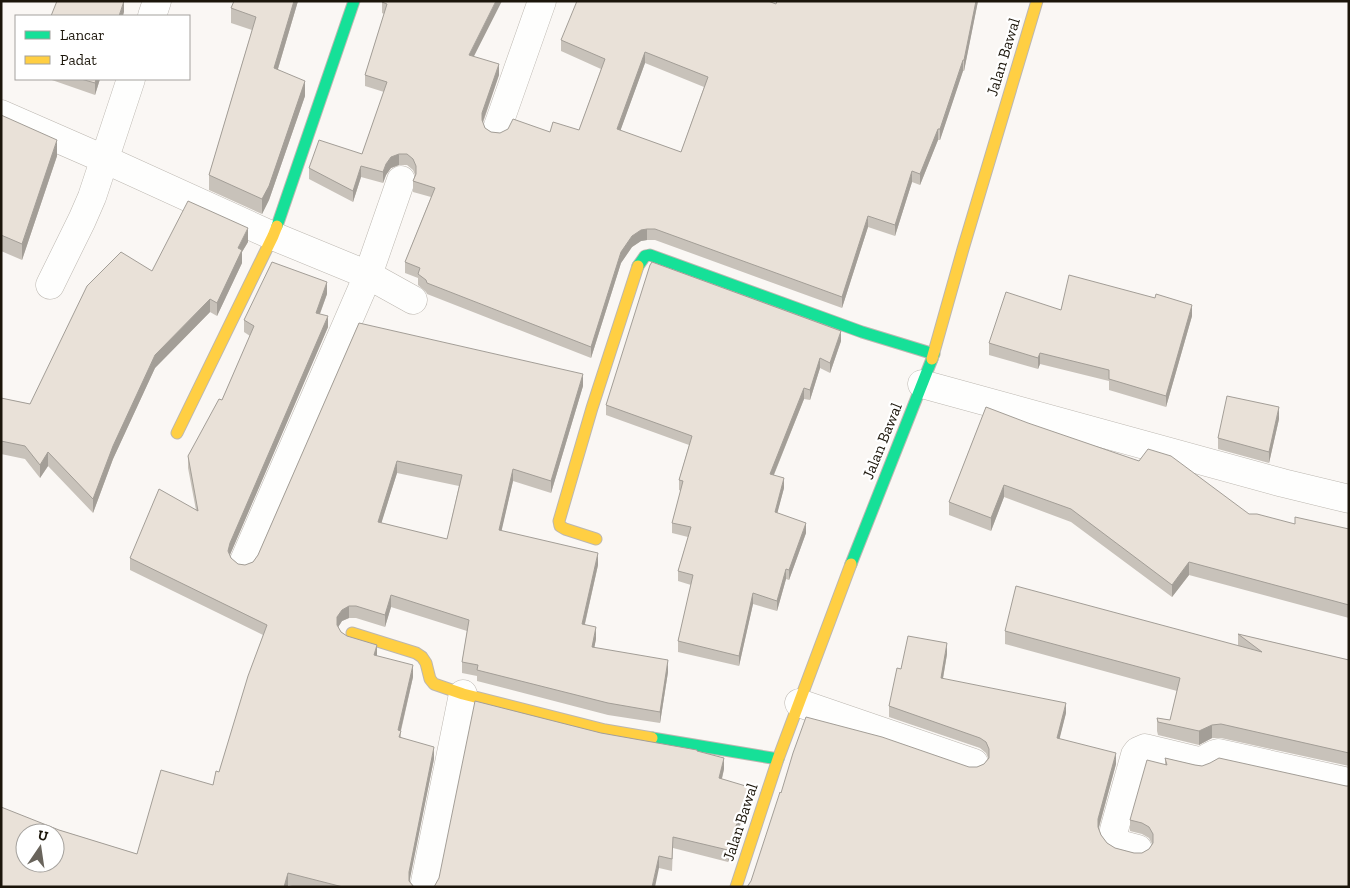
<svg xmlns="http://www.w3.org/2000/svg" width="1350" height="888" font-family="'Zilla Slab',serif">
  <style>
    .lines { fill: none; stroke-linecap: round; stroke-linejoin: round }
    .street-casing { stroke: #bcb7b0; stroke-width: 29 }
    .fast-casing { stroke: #bcb7b0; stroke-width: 13 }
    .slow-casing { stroke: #bcb7b0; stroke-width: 13 }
    .street { stroke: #fefefd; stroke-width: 28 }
    .fast { stroke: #16e098; stroke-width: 11 }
    .slow { stroke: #ffcf43; stroke-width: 11 }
    .wall { fill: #c8c2ba; fill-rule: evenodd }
    .shaded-wall { fill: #a39e97 }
    .building { fill: #e9e1d8; stroke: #a39e97; fill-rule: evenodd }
    .labels { text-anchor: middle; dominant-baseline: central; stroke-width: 4.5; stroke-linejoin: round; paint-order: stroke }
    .street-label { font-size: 16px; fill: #1b150a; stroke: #fff }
  </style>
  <rect width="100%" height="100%" fill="#faf7f4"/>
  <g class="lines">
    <defs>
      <path id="street" d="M152,16L157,1
        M1,114L104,159L273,236L368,275L413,300
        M497,129L542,1
        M50,285L82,220L92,197L131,79
        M922,384L1283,483L1349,499
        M244,561L368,275L401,180
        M799,703L974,763
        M1138,849L1119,844L1114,837V830L1135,755L1138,751L1145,748L1199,761C1207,760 1211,754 1218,753L1349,782
        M424,887L463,694"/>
      <path id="fast" d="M277,226L354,1
        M638,266L645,256L650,255L862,332L934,354
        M851,564L932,359
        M652,738L778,759"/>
      <path id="slow" d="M932,359L963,249L1037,1
        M177,433L273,236L277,226
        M596,539L565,529L560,526L559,521L592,408L638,266
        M352,633L416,653L422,657L426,663L430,679L434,684L463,694L605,730L652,738
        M736,887L778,759L851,564"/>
    </defs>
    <use href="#street" class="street-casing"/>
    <use href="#fast" class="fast-casing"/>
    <use href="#slow" class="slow-casing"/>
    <use href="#street" class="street"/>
    <use href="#fast" class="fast"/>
    <use href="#slow" class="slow"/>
  </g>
  <path class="wall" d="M298,1L278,69L305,96L269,200L262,214L209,190V175L252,30L231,23V8Z
    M382,1L474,56L499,75L483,123L485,128L491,132L500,133L550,132L579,130L601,69L561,51V40L776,4L978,1L964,71H963L940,140H938L920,185L912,182L895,236L868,227L842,308L655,240H647L641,241L632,247L621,263L591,358L427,294L426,292L418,285V278L405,273V262L431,197L413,192V181L415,175L413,170L407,165H399L391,168L386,175L383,183L361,177L353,202L309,179V168L362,154L384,92L365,86V75L384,14L382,13ZM645,63L704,87L681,152L620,131Z
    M49,79H100L95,95Z
    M1,115L57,156L22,260L1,251Z
    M248,242L242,252V263L217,316L210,312L155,368L113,459L93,513L48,466L40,478L25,459L1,454V398L30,404L152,271Z
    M327,294L320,314L328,327L230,554L231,558L238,564L245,565L253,562L258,555L359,323L583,386L551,493L513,481L501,531L598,565L585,624L596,639L594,648L668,672L660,723L608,715L477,681V676L462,673V662L467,631L391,607L385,627L356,618H349L342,621L338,627L341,632L377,656L413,677L401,731V737L434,759L409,880L414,887H296L288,885L1,887L59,830L137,854L213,785L219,772L263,635L130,570V558L196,510L188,468V456L222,400L250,336L244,332V320ZM397,473L459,486L447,539L381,523Z
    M1061,310L1192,316L1166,407L1109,390V381L1040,364L1038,369L989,355V343Z
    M841,341L830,373L820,368L810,400L804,399L774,475L784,488L777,513L806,533L789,580L786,579L777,611L753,604L739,666L678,652V641L691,585L678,581V571L688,537L672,533V523L681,491L679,490V480L689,445L606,415V405Z
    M986,407L1249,514L1295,524L1349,529V618L1189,575L1172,597L1071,522L1004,497L991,531L949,515V502Z
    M1279,419L1269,463L1218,449V438Z
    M1005,631L1238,646V634L1349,660V766L1221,738H1212L1199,745L1158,735L1157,731V718L1170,720L1177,691L1005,644Z
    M947,654L943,679L1066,713L1059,739L1116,764L1099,828L1101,835L1107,843L1115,848L1134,853H1142L1149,849L1152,844L1149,838L1142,834L1130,831V820L1165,765V758L1195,765L1346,786L1349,887H747L969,767H977L984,764L988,758L986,753L980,748L889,717V706L901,669Z
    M601,733L697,751L724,769L722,779L749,798L728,862L673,848L672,871L659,868Z"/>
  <path class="shaded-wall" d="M124,1V12L123,16H119Z
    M294,1H298L274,82V68Z
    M496,1H502L469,66V55Z
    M976,1H978L964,71V60Z
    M645,52V63L617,140V129Z
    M963,60V71L940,140V129Z
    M499,64V75L482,124V113Z
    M96,79H100L95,95V83Z
    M305,81V96L269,200L262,214V199Z
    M938,129V140L920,185V174Z
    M57,140V156L22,260V244Z
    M399,154V165L391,168L386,175L383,183V172L386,164L391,157Z
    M361,166V177L353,202V191Z
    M912,171V182L895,236V225Z
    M868,216V227L842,308V297Z
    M248,228V242L242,252V263L217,316V303L238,248Z
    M647,229V240L641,241L632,247L621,263L591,358V347L621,252L632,236L641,230Z
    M327,282V294L316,324V313Z
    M210,299V312L155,368L113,459L93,513V499L113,446L155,355Z
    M1192,305V316L1166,407V396Z
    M328,316V327L230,555L228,551L230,543Z
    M841,331V341L830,373V363Z
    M1040,353V364L1038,369V358Z
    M820,358V368L810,400V390Z
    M583,374V386L551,493V481Z
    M804,388V399L770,484V474Z
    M1279,407V419L1269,463V452Z
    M48,452V466L40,478V465Z
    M397,461V473L378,534V522Z
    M513,469V481L499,542V530Z
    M784,478V488L775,522V512Z
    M1004,485V497L991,531V518Z
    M806,523V533L789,580V570Z
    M598,553V565L582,636V624Z
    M1189,562V575L1172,597V585Z
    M786,569V579L777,611V601Z
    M753,593V604L739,666V656Z
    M391,595V607L385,627V615Z
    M349,606V618L342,621L337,629V617L342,610Z
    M596,627V639L592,659V647Z
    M947,643V654L941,689V678Z
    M377,645V657L374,655Z
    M668,660V672L660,723V712Z
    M413,665V677L398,742V730Z
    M1066,703V713L1057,749V738Z
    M1212,725V738L1199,745V731Z
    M434,747V759L409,884V872Z
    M1116,753V764L1098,830V819Z
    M724,758V769L719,790V778Z
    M749,787V798L728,862V850Z
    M659,856V868L655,887H652Z
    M288,873V887H284Z"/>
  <path class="building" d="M57,1H124L119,16H51Z
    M234,1H294L274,68L305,81L269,186L262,199L209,175L256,17L231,8Z
    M382,1H496L469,55L499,64L482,113V120L485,128L491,132L500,133L508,129L513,119L550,132L553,122L579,130L605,59L561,40L577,1H768L776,4L777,1H976L964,60H963L940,129H938L920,174L912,171L895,225L868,216L842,297L655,229H647L641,230L632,236L621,252L591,347L427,283L426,280L418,274L420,268L405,262L435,188L413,181L416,174V166L413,159L407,154H399L391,157L386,164L383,172L361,166L353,191L309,168L319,140L362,154L387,82L365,75L387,4L382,2ZM645,52L708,77L681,152L617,129Z
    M81,79H96L95,83Z
    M1,115L57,140L22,244L1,235Z
    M188,201L248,228L238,248L242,250L217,303L210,299L155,355L113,446L93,499L48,452L40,465L25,446L1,441V398L30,404L87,286L121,252L152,271Z
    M272,262L327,282L316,313L328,316L230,543L228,551L231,558L238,564L245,565L253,562L258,555L359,323L583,374L551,481L513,469L499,530L598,553L582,624L596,627L592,647L668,660L660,712L608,703L477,670L478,665L462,662L469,620L391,595L385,615L356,606H349L342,610L337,617V625L341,632L347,636L377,645L374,655L413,665L398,730L401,731L399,737L434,747L409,872V881L414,887H343L288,873L284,887H1V807L59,830L137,854L161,770L213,785L216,771L219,772L248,676L267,625L130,558L159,489L198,511L188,456L219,399L222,400L254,326L244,320ZM397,461L462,475L447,539L378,522ZM25,833H55V863H25Z
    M652,262L841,331L830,363L820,358L810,390L804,388L770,474L784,478L775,512L806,523L789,570L786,569L777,601L753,593L739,656L678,641L693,575L678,571L691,527L672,523L683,481L679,480L692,436L606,405L650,265Z
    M1069,275L1155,298L1156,294L1192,305L1166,396L1109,379V370L1040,353L1038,358L989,343L1006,292L1061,310Z
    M1227,396L1279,407L1269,452L1218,438Z
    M986,407L1028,423L1139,461L1148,449L1171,456L1249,514H1257L1295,524V517L1349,529V605L1189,562L1172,585L1071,509L1004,485L991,518L949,502Z
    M1016,586L1262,652L1238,634L1349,660V753L1221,724L1212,725L1199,731L1158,722L1157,718L1170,720L1180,678L1005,631Z
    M908,636L947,643L941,678L1066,703L1057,738L1116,753L1098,819V827L1101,835L1107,843L1115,848L1134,853H1142L1149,849L1153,843V834L1149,827L1142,823L1130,820L1147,760L1167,765L1165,758L1195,765L1202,766L1210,763L1219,758L1346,786H1349V887H747L751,881L780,792L781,793L793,753L806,717L882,737L969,767H977L984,764L989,758V749L986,742L980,738L889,706L897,668L901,669Z
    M475,701L601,733L697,750V751L724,758L719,778L749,787L728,850L673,837L672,859L659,856L652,887H434L439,878Z"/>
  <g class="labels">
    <g class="street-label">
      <text transform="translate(1003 57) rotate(-73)">Jalan Bawal</text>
      <text transform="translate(882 441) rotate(-68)">Jalan Bawal</text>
      <text transform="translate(740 822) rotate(-72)">Jalan Bawal</text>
    </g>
  </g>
  <rect width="1350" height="888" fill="none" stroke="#1b150a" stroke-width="5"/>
  <rect x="15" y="15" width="175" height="65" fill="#ffffff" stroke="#a4a19d"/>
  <rect x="25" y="31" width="25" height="8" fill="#16e098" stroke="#a4a19d"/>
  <text x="60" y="40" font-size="15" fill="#1b150a">Lancar</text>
  <rect x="25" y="56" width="25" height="8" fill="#ffcf43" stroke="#a4a19d"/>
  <text x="60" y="65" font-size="15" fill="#1b150a">Padat</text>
  <g transform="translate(40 848) rotate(13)"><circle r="24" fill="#ffffff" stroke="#a4a19d"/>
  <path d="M0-4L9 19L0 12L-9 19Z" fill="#69645c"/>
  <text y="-8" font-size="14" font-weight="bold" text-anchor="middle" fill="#1b150a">U</text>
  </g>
</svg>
